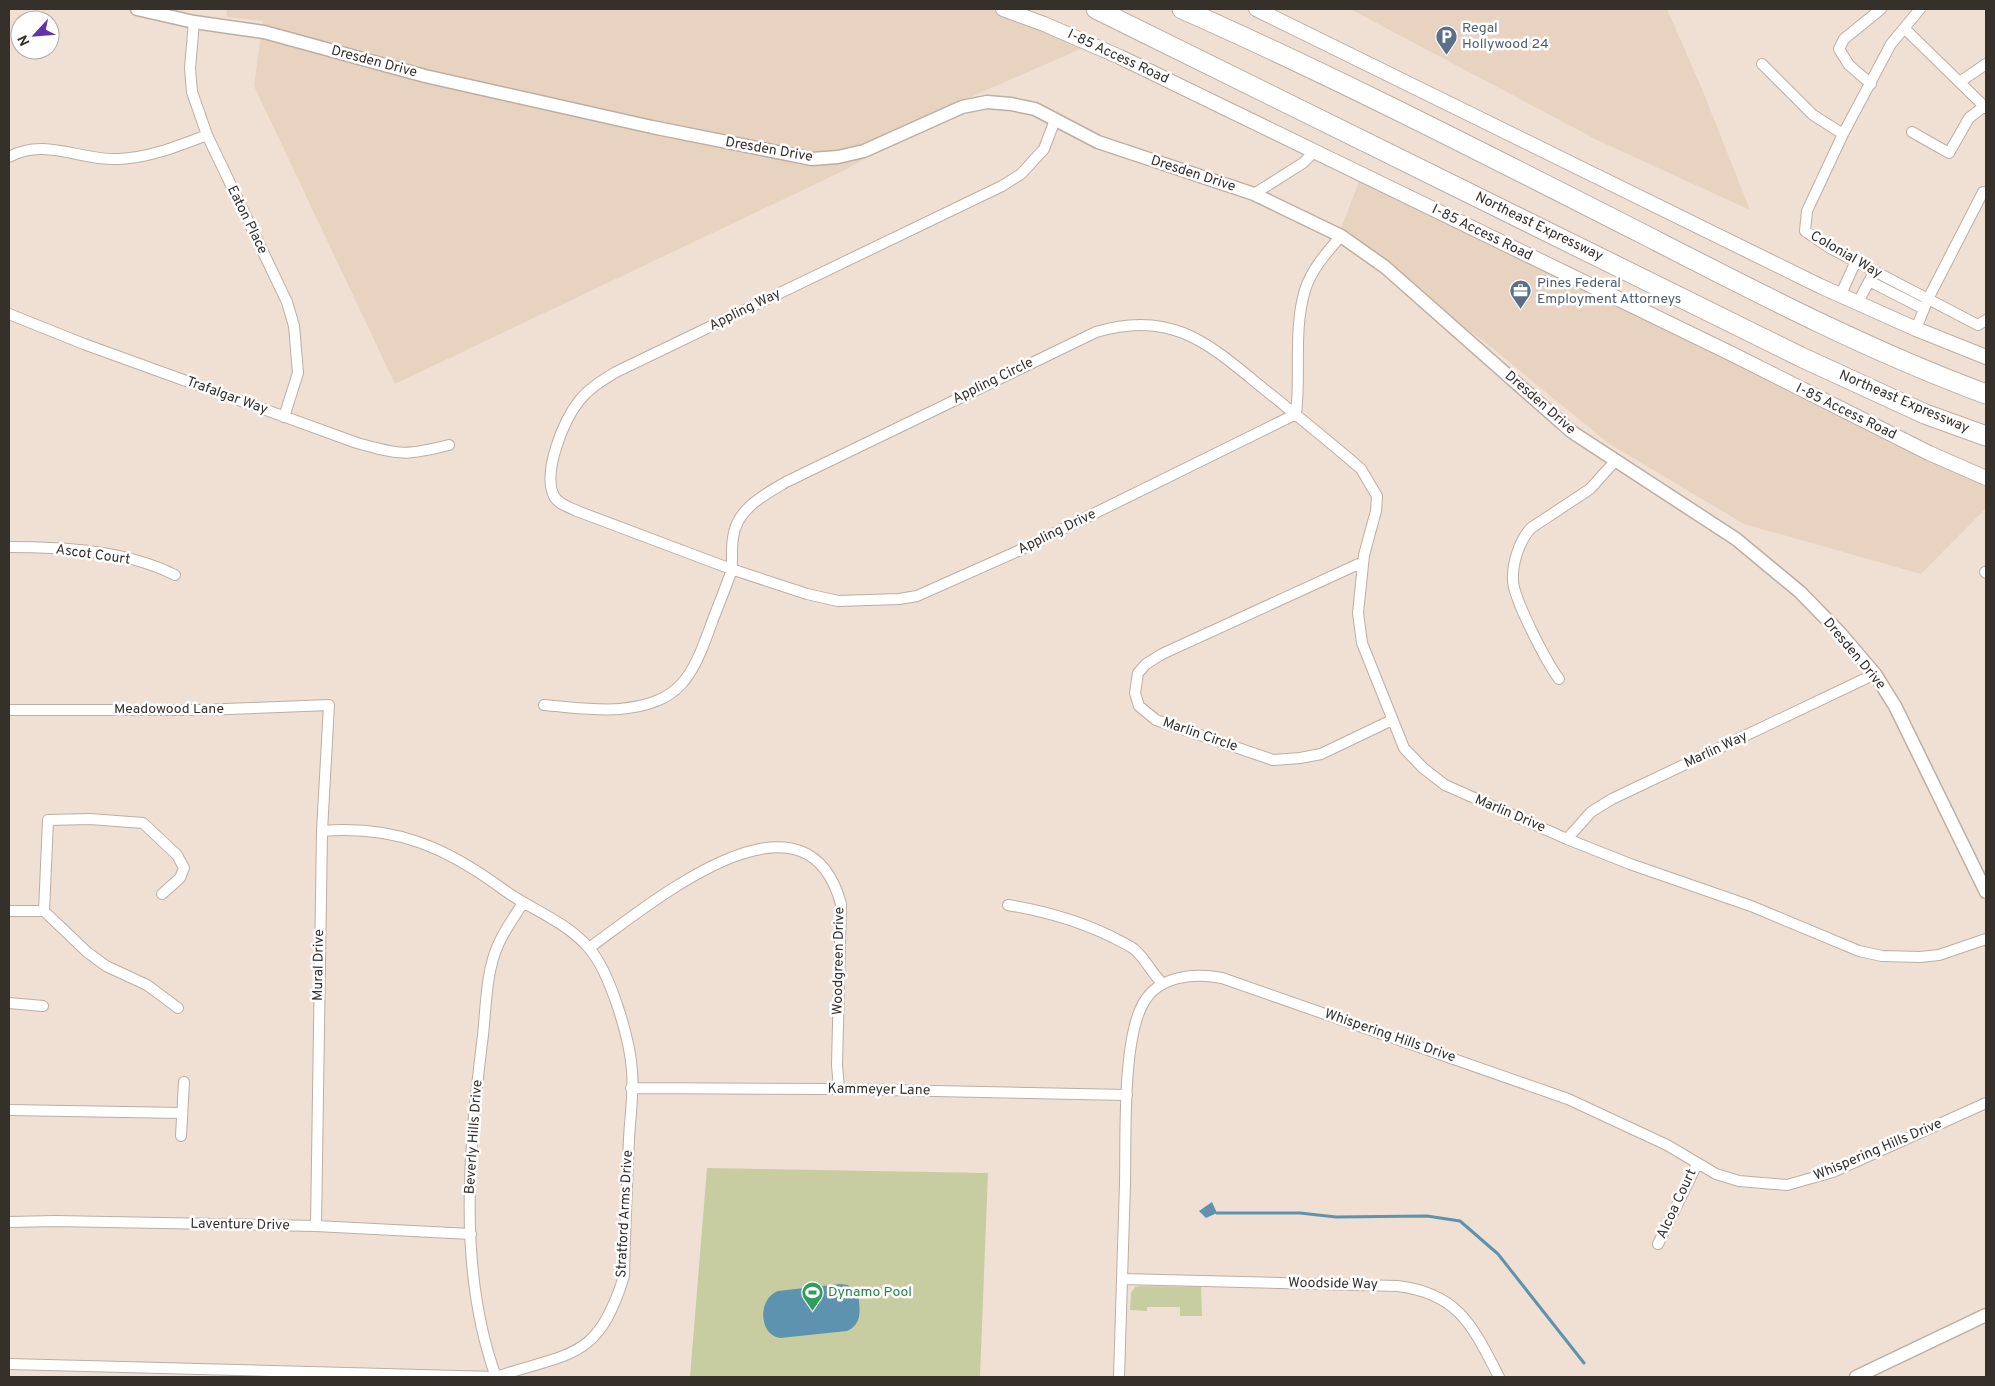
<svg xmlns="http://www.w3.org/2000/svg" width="1995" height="1386" font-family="Overpass,sans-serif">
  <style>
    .built { fill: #e8d2c0 }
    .green { fill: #c8cda1 }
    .water { fill: #5d93ae }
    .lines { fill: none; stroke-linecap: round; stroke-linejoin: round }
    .stream { stroke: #5d93ae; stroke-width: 3 }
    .minor-casing { stroke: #bdaea2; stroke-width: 12 }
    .tertiary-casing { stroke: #bdaea2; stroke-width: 15 }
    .secondary-casing { stroke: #bdaea2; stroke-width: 16 }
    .motorway-casing { stroke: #bdaea2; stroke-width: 21 }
    .minor { stroke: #fff; stroke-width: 10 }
    .tertiary { stroke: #fff; stroke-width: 12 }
    .secondary { stroke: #fff; stroke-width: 14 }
    .motorway { stroke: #fff; stroke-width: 19 }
    .labels { text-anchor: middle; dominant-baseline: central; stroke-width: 5; stroke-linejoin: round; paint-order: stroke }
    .service-label { font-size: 14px; fill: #4e5e75; stroke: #fff; text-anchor: start }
    .street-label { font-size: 14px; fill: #36302b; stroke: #fff }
    .leisure-label { font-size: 14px; fill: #27864d; stroke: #fff; text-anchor: start }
  </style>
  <rect width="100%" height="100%" fill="#f0e0d3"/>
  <path class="built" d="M226,9H990L1083,48L966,99L847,169L395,384L254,86L263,21L227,17Z
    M1350,9H1667L1702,89L1750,210L1597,140Z
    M1363,172L1986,476V508L1921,574L1744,524L1608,443L1481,339L1337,238Z"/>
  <path class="green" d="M707,1168L988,1173L980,1377H690Z
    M1141,1286L1201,1287L1202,1316H1180V1307H1147V1311L1130,1310L1131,1293L1135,1287Z"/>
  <path class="water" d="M1212,1202L1217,1213L1206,1218L1199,1211Z
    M840,1284L848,1285L858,1293C860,1309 863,1324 847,1331L780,1338C759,1335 757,1299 778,1291Z"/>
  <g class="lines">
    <path class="stream" d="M1217,1213H1300L1336,1217L1427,1216L1460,1221L1498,1254L1584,1363"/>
    <defs>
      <path id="minor" d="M1920,9L1891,44L1843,134L1807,211L1805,231L1830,248L1978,325L1986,320
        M194,22L190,68L192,92L207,135L287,302L294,326L298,373L284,417
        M1905,29L1986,108
        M1762,64L1813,115L1843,134
        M1961,81L1986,64
        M1871,84L1849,65L1839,49L1844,39L1881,9
        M1055,120L1044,149L1021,174L1002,186L616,372C603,380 589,388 579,401C564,420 542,472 554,496C558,504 569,507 577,511L731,569L807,594L838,601L899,599L917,596L1018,551L1296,414C1301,374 1293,330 1305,290C1311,270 1327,252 1341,236
        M1912,132L1949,153L1969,118L1986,105
        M9,157C45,137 81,161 118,159C149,158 178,146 207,135
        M1254,194L1303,163L1315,151
        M1869,281L1924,309
        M1841,294L1856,261
        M1858,302L1872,276
        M9,314L84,344L357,443C400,455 406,456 449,445
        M1916,329L1928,299L1983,192L1986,194
        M9,547C64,547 125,550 175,575
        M1363,562L1162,654L1146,664L1138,673L1135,693L1139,706L1156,720L1273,760L1300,758L1321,754L1392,720
        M1985,572L1986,573
        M1559,679C1547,663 1514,600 1513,581C1512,564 1519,541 1531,528L1590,489L1616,460
        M544,705C569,707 596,711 620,709C681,703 692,677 711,625C717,608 725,590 731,572C733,563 731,547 733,538C736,509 764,495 786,482L1096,332C1175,308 1212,347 1269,393C1300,418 1331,443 1361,469L1377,496L1376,511L1364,555L1358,613L1362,643L1404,748L1423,768L1445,785L1567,839L1630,864L1751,906L1859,951L1882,956L1920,957L1939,955L1986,939
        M9,710H202L329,705L322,831L316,1226
        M1567,839L1591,812L1612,799L1875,674
        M1008,905C1044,911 1077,920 1110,936C1118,940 1127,944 1134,949C1146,959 1152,974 1163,984
        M9,911H44
        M44,911L48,820L90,819L143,823L177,855L184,868L180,878L162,894
        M44,911L87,952L106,966L147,985L178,1008
        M589,948C648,906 805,772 841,904L837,1065L839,1089
        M9,1003L43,1006
        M631,1088L839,1089L1127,1095
        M9,1110L182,1113
        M181,1136L184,1082
        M9,1222L55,1221L316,1226L471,1234
        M1658,1244L1697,1164
        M1122,1279L1397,1286C1459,1293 1473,1327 1499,1377
        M9,1364L496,1377C570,1352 598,1361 624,1276C625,1230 627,1185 629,1139C630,1117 634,1093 632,1071C630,1039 610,971 588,947C565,921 532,910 504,890C446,847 395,825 322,831
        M496,1377C457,1269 469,1148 483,1035C486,1007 486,972 498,945C504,931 514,917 523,903
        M1119,1377C1121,1312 1123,1248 1125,1183C1126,1139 1122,1038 1144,1002C1160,975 1195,973 1222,978L1568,1099L1667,1145L1716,1174L1739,1181L1787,1185L1833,1172L1986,1103"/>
      <path id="tertiary" d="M137,9L194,22L264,32L425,76L652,127L812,159L838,157L864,151L962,107L987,102L1011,104L1035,109L1098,142L1254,194L1341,236L1385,267L1572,432L1736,539L1800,592L1840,633L1875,674L1895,706L1986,892
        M1856,1377L1986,1315"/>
      <path id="secondary" d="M1003,9L1044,24L1120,57L1732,354L1929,453L1986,478
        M1256,9L1820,286L1916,329L1986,357"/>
      <path id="motorway" d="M1096,9L1801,357L1925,414L1986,436
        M1182,9C1338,78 1489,156 1641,233C1754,291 1867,350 1986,394"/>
    </defs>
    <use href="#minor" class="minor-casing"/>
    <use href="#tertiary" class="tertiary-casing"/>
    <use href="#secondary" class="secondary-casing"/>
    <use href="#motorway" class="motorway-casing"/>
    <use href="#minor" class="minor"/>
    <use href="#tertiary" class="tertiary"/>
    <use href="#secondary" class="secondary"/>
    <use href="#motorway" class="motorway"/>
  </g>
  <defs>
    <symbol id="parking-pin" viewBox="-11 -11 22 30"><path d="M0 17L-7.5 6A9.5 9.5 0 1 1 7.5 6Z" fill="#5c6f8a" stroke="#fff"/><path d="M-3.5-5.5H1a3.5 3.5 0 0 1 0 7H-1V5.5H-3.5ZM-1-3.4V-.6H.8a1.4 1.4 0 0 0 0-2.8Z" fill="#fff"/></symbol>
    <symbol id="office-pin" viewBox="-11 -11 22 30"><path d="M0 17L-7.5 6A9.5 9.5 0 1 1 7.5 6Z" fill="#5c6f8a" stroke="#fff"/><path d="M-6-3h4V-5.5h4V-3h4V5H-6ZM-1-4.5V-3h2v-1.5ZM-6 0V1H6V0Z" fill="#fff"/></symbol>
    <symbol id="stadium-pin" viewBox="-11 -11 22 30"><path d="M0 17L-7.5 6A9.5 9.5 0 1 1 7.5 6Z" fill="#2e9e5b" stroke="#fff"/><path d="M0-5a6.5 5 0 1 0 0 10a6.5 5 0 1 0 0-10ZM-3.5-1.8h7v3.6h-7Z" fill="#fff"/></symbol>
  </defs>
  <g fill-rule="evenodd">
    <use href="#parking-pin" x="1434" y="24" width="25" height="34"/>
    <use href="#office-pin" x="1508" y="278" width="25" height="34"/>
    <use href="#stadium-pin" x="800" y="1280" width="25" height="34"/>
  </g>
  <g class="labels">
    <g class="service-label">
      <text x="1462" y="28">Regal<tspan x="1462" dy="16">Hollywood 24</tspan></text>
      <text x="1537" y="283">Pines Federal<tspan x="1537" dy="16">Employment Attorneys</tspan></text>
    </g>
    <g class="street-label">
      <text transform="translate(1118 57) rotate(25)">I-85 Access Road</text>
      <text transform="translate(374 62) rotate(15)">Dresden Drive</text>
      <text transform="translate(769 150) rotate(10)">Dresden Drive</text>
      <text transform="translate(1193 174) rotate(18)">Dresden Drive</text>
      <text transform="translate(247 220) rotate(64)">Eaton Place</text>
      <text transform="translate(1539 227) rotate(26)">Northeast Expressway</text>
      <text transform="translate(1482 233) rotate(26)">I-85 Access Road</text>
      <text transform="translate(1846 255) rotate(30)">Colonial Way</text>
      <text transform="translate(745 310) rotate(-26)">Appling Way</text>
      <text transform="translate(993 381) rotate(-26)">Appling Circle</text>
      <text transform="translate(227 396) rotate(20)">Trafalgar Way</text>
      <text transform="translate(1904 402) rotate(23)">Northeast Expressway</text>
      <text transform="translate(1540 403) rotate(41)">Dresden Drive</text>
      <text transform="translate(1846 412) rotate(26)">I-85 Access Road</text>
      <text transform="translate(1057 532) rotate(-26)">Appling Drive</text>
      <text transform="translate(93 555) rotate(8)">Ascot Court</text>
      <text transform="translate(1854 654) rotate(50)">Dresden Drive</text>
      <text x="169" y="709">Meadowood Lane</text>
      <text transform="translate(1200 735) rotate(19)">Marlin Circle</text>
      <text transform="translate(1716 750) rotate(-25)">Marlin Way</text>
      <text transform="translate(1510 814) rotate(23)">Marlin Drive</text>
      <text transform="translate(839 961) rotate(-89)">Woodgreen Drive</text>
      <text transform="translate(319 965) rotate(-89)">Mural Drive</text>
      <text transform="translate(1390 1036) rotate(19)">Whispering Hills Drive</text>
      <text transform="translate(879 1090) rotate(1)">Kammeyer Lane</text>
      <text transform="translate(474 1137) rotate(-86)">Beverly Hills Drive</text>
      <text transform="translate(1878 1150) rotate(-23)">Whispering Hills Drive</text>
      <text transform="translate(1677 1204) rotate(-65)">Alcoa Court</text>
      <text transform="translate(625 1214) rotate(-87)">Stratford Arms Drive</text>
      <text transform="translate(240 1225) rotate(1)">Laventure Drive</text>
      <text transform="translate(1333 1284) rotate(1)">Woodside Way</text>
    </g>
    <g class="leisure-label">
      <text x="828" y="1292">Dynamo Pool</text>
    </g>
  </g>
  <rect width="1995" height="1386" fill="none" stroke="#36302b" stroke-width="20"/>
  <g transform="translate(35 35) rotate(244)"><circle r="24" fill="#ffffff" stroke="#afacaa"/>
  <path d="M0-4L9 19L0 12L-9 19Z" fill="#6134ac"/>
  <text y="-8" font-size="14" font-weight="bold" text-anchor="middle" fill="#36302b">N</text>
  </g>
</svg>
